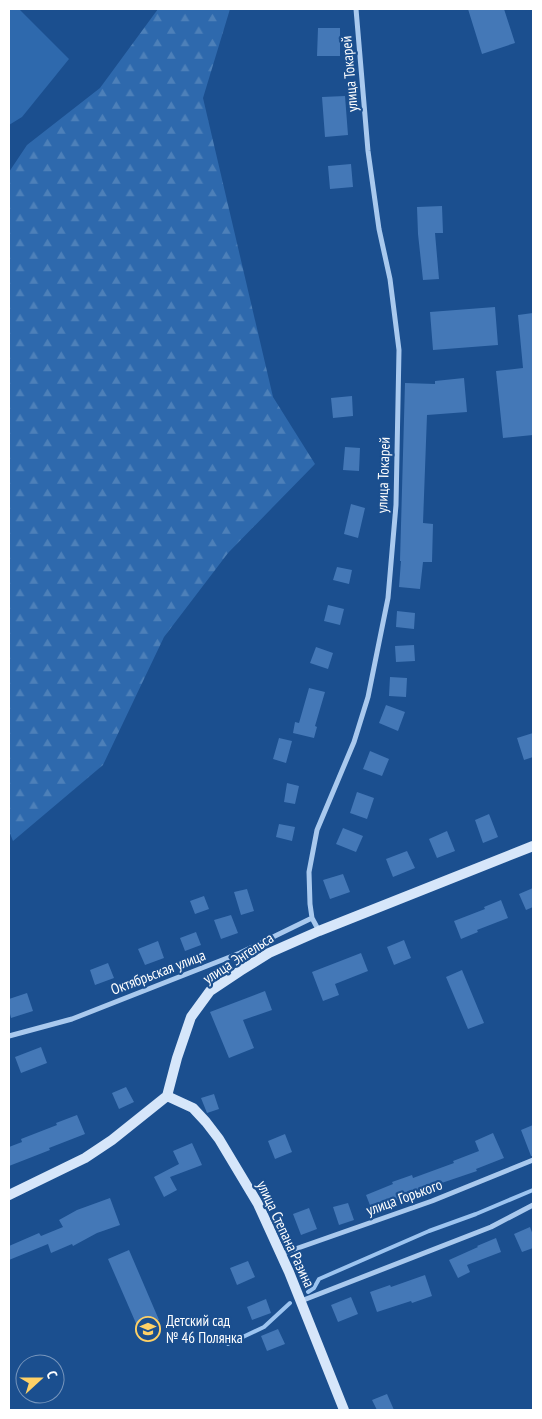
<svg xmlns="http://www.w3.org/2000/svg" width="542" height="1419" font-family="'PT Sans Narrow',sans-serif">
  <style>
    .grass { fill: #2e69ad }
    .forest { fill: url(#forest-firs) }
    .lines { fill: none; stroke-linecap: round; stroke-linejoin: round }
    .stream { stroke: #9cc4f0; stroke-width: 4 }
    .building { fill: #4478b7 }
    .street { stroke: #a9c9ee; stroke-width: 5 }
    .secondary { stroke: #d6e6fa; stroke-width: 10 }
    .labels { text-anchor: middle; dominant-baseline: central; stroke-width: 4.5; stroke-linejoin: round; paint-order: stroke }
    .street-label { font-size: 15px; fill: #fff; stroke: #1b4f8f }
    .poi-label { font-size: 15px; fill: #fff; stroke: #1b4f8f; text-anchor: start }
  </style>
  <defs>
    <pattern id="forest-firs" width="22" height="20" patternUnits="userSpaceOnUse" patternTransform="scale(1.25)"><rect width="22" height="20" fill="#2e69ad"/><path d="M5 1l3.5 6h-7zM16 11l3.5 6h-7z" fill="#4d80b9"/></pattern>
  </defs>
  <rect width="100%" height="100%" fill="#1b4f8f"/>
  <path class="grass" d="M9,9H19L69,59L22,117L9,125Z"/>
  <path class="forest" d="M158,9H230L203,98L273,397L315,464L228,553L164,637L103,765L13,841L9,831V172L27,145L100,88Z"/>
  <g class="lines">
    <path class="stream" d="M308,1292L314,1288L319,1279L429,1231L476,1214L533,1190
      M228,1344L264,1327L290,1303"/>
  </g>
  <path class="building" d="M468,9H504L515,43L482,54Z
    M318,28H340V56H317Z
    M345,96L348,135L325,137L322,97Z
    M351,164L353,187L330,189L328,166Z
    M442,206L443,233H435L439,279L423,280L418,234L417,207Z
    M495,307L498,345L433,350L430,312Z
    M533,313V435L503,438L496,371L523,368L518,315Z
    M464,378L467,412L427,415L423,523L433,524L432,562H423L420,589L399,587L401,561H400L405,383L435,384V381Z
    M352,396L353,416L333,418L331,398Z
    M345,447L360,448L359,471L343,470Z
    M351,504L365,508L358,538L344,534Z
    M337,567L352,570L349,584L333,580Z
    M328,605L344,609L340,625L324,621Z
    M397,611L415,613L414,629L396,627Z
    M414,645L415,661L396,662L395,646Z
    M316,647L333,653L328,669L310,663Z
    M390,677L407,678L406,697L389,696Z
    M309,688L325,692L315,726L317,727L314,738L293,733L295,722L299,723Z
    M386,705L405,712L398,731L379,723Z
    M533,733V757L524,760L517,738Z
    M279,738L292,741L286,763L273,759Z
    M370,751L389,759L382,776L363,769Z
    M287,783L299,786L295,804L284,802Z
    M357,792L374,798L367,819L350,813Z
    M489,814L498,837L483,843L475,820Z
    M279,824L295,827L292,841L276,837Z
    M343,828L363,836L356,852L336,844Z
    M447,831L455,851L437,858L429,839Z
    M407,851L415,868L393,877L386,859Z
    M343,874L350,892L330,899L323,880Z
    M533,888V907L526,910L519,894Z
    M247,889L254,911L241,915L234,892Z
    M204,896L209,909L195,914L190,901Z
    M501,900L508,918L477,930L478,932L461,939L454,921L485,909L484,907Z
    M231,915L238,933L221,939L214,920Z
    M196,932L201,945L185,951L180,938Z
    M404,940L411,958L394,965L387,947Z
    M158,941L164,958L145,965L138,949Z
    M361,953L368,971L335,984L339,995L323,1001L312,972Z
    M108,963L114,978L95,985L90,970Z
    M462,970L484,1023L468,1029L446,977Z
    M265,991L272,1010L243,1020L254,1048L229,1058L210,1012Z
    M27,993L33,1011L11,1018L9,1010V999Z
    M41,1047L47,1063L21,1073L15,1057Z
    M126,1087L134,1102L119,1109L112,1093Z
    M214,1094L219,1109L207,1113L201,1098Z
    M77,1115L85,1134L49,1148L50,1150L9,1166V1147L22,1142L21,1139L57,1125L56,1123Z
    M533,1125V1156H531L521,1130Z
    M493,1133L504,1158L476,1169L477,1171L418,1191L389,1204L390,1206L373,1213L366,1195L393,1184L392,1182L412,1175L413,1178L454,1163L453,1161L479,1151L475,1141Z
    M285,1134L292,1152L275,1159L268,1141Z
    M192,1143L202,1165L170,1177L177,1190L164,1197L154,1177L179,1164L173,1151Z
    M110,1198L120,1225L97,1233L73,1246L72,1244L51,1253L48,1244L9,1260V1246L39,1233L41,1236L63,1227L59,1220L77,1210Z
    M348,1203L354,1220L339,1225L333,1207Z
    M309,1208L317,1229L301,1235L293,1214Z
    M530,1227L533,1235V1248L522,1252L514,1234Z
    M496,1238L501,1252L467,1265L470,1272L458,1278L449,1260L478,1247L477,1246Z
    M129,1250L159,1320L138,1328L108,1259Z
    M248,1261L255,1277L237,1285L230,1268Z
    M425,1275L432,1296L412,1303L411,1301L377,1312L370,1292L390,1285L391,1287Z
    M351,1297L358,1314L338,1322L331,1305Z
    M266,1299L271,1313L252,1320L247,1307Z
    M278,1329L285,1344L267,1351L261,1336Z
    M387,1394L394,1410H377L372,1400Z"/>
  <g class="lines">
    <path class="street" d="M319,931L312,918L310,904L309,872L317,830L354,742L368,697L388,598L396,505L399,350L390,279L379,229L368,151L356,9
      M9,1036L72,1019L240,953L312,918
      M281,1254L432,1201L533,1160
      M301,1301L491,1227L533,1205"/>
    <path class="secondary" d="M167,1096L193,1108L206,1122L219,1139L258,1204L289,1272L344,1410
      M9,1195L85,1158L112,1140L167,1096L177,1058L191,1017L210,991L240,971L269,953L319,931L533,846"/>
  </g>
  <defs>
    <symbol id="school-ring" viewBox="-11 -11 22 22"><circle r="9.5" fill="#1b4f8f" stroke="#ffd166" stroke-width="1.5"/><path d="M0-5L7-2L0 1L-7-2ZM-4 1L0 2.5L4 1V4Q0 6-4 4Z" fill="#ffd166"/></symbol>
  </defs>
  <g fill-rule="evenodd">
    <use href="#school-ring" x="134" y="1315" width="28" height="28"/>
  </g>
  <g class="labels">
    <g class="street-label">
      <text transform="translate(349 74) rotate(-95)">улица Токарей</text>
      <text transform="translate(383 475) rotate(-88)">улица Токарей</text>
      <text transform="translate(238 958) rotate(-33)">улица Энгельса</text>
      <text transform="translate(158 972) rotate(-21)">Октябрьская улица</text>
      <text transform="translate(404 1197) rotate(-20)">улица Горького</text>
      <text transform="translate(286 1234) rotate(65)">улица Степана Разина</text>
    </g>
    <g class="poi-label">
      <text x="166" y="1320">Детский сад<tspan x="166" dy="17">№ 46 Полянка</tspan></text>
    </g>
  </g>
  <rect width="542" height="1419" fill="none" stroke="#ffffff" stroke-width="20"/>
  <g transform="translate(40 1379) rotate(69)"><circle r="24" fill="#1b4f8f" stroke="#7695bc"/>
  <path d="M0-4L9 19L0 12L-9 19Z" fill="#ffd166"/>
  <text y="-8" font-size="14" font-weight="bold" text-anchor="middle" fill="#ffffff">С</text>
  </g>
</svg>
